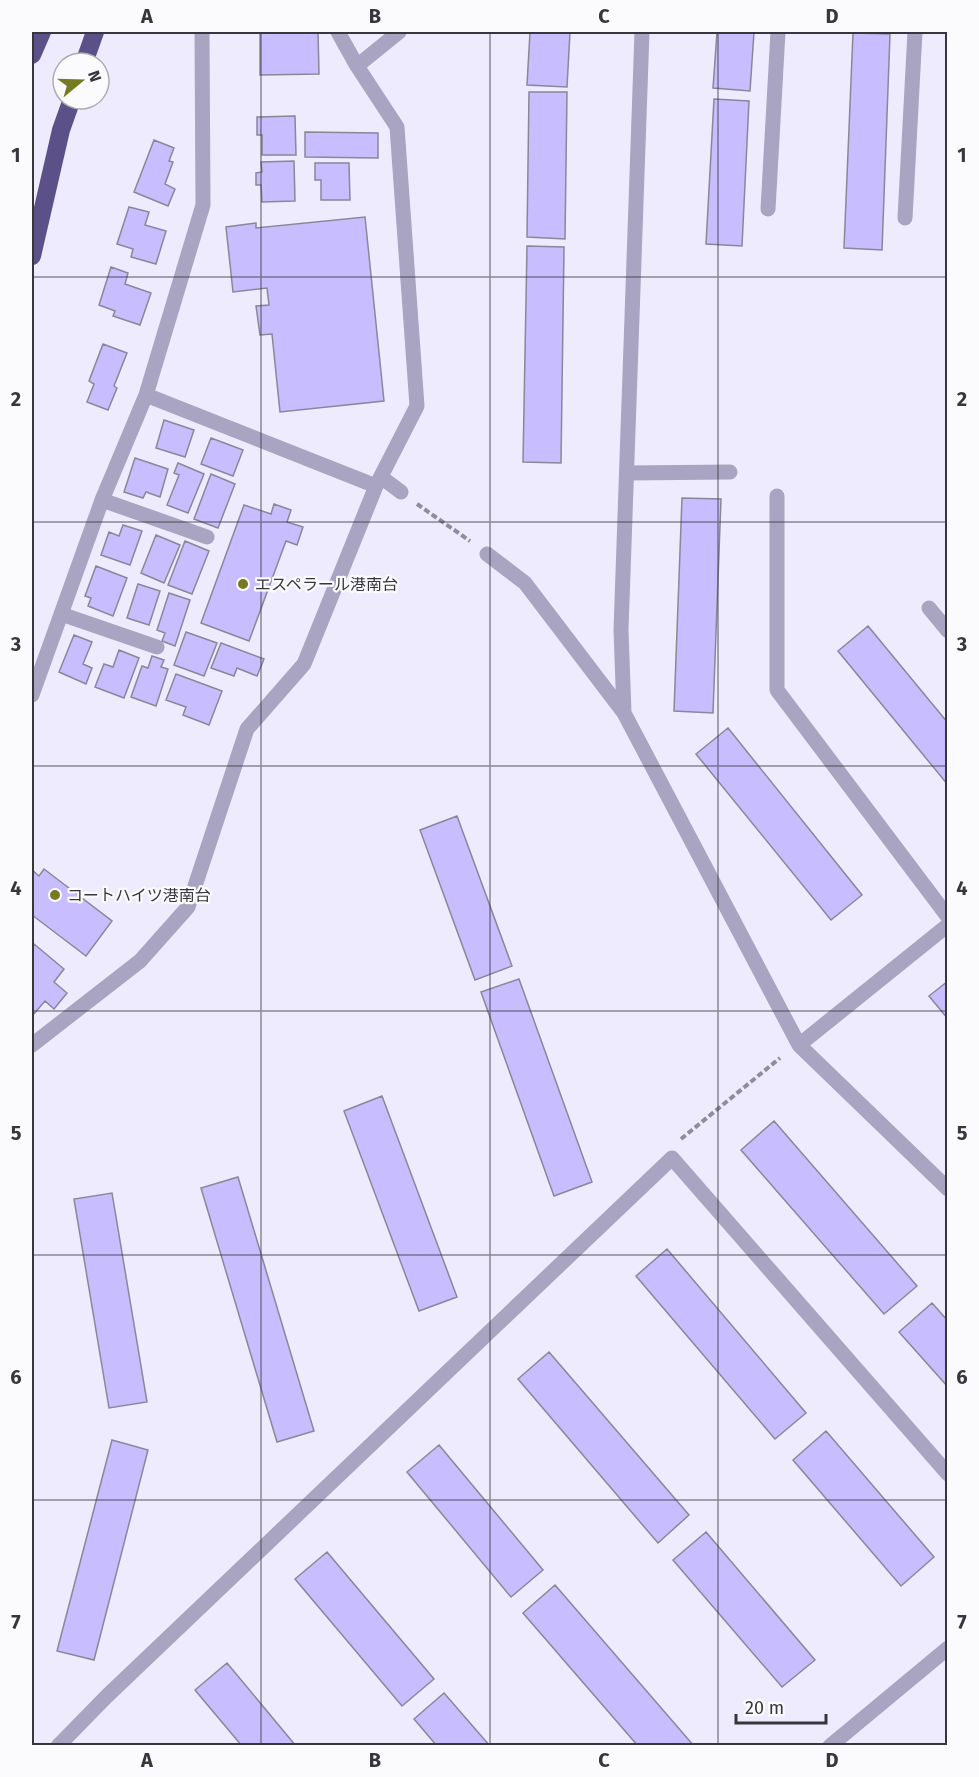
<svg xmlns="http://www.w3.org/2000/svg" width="979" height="1777" font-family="'Fira Sans','Noto Sans JP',sans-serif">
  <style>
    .building { fill: #c8bdfe; stroke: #8a8798; stroke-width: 1.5 }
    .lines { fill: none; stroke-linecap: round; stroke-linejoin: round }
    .path { stroke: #8f8d9a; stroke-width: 4; stroke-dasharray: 6 3; stroke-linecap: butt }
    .service { stroke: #a8a4c1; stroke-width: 15 }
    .minor { stroke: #a8a4c1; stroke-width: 15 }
    .tertiary { stroke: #a8a4c1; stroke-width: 15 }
    .motorway { stroke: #5c5089; stroke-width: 18 }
    .grid { fill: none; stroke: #37363d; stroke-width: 1.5; stroke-opacity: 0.55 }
    .poi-dot { fill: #767a23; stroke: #fbfbfe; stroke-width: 2 }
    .labels { text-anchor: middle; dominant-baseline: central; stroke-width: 4.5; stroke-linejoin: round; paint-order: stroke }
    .poi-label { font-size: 16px; fill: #37363d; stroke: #fbfbfe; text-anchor: start }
    .neatline { fill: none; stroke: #37363d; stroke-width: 2 }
    .grid-label { font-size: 20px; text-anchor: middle; font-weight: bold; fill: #37363d }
  </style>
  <rect width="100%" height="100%" fill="#eeebfe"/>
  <path class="building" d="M260,32H318L319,74L260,75Z
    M530,32H570L567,87L527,85Z
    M717,32H754L750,91L713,88Z
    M853,33L890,34L882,250L844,248Z
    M529,92H567L565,239L527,237Z
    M714,99L749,101L742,246L706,244Z
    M295,116L296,155H262V135H257V117Z
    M305,132L378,133V158L305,157Z
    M154,140L174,148L169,161L173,162L165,184L175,189L168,206L134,192Z
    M294,161L295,201L262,202L261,185H256V173L262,172L261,162Z
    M315,163H349L350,200H321V180H315Z
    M129,207L149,212L145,225L166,231L156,264L131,257L133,249L117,244Z
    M365,217L384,401L280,412L272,334L260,335L256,306L269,305L267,288L233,292L226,227L256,223V228Z
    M527,246L564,247L561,463L523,462Z
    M111,267L128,273L125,284L151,293L140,325L113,316L115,311L99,305Z
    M103,344L127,353L114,386L117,388L108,410L87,402L94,384L89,381Z
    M164,420L194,430L185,457L156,448Z
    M211,438L243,450L233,476L201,464Z
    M135,458L168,469L160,497L146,492L143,498L124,492Z
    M178,463L204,474L188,513L167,505L179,475L174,473Z
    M211,474L235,484L218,528L194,519Z
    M682,498L721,499L713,713L674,711Z
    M274,504L291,510L287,522L303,527L297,545L286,541L249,641L201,623L244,505L271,514Z
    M123,525L142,531L130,565L101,555L109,532L119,536Z
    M156,535L180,545L164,583L141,573Z
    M185,541L209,551L192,594L168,585Z
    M96,566L127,578L113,616L88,606L91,598L85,596Z
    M138,584L160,591L149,625L127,618Z
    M169,593L190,600L175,646L162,641L165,633L157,630Z
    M868,626L948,723V785L838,651Z
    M186,632L217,643L204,676L174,665Z
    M74,635L92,642L83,664L92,668L86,684L59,672Z
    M221,643L264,659L257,676L237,668L234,676L211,668Z
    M119,650L139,658L124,698L95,687L104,664L113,667Z
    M152,656L164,660L161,667L168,669L156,706L131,697L142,666L148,668Z
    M176,674L222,691L209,725L183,715L186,707L166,700Z
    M728,728L862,895L831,920L696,754Z
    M457,816L512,966L475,980L420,830Z
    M44,869L112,921L86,956L32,915V870L39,876Z
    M34,944L64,969L54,982L67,993L54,1009L45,1001L33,1015L32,947Z
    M519,979L592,1182L554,1196L481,992Z
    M948,981V1019L929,996Z
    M382,1096L457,1297L419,1311L344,1111Z
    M774,1121L917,1286L884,1314L741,1150Z
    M238,1177L314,1431L277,1442L201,1188Z
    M112,1193L147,1402L109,1408L74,1199Z
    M667,1249L806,1413L775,1439L636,1276Z
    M932,1303L948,1321V1387L899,1332Z
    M549,1352L689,1515L658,1543L518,1379Z
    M826,1431L934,1557L901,1586L793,1460Z
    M112,1440L148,1450L94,1660L57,1651Z
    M439,1445L543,1570L511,1597L407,1472Z
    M706,1532L815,1660L782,1687L673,1560Z
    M327,1552L434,1679L402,1706L295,1579Z
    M555,1585L694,1746H638L523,1613Z
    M227,1663L296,1746H242L195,1690Z
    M444,1693L490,1746H437L414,1719Z"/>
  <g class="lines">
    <path class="path" d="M417,504L470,541
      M681,1139L780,1058"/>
    <path class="service" d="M642,32L621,630L624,713L799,1045L948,1189
      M768,209L778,32
      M905,218L915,32
      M627,473L730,472
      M381,477L401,492
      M777,496V690L948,917
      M487,554L525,583L624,713
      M929,608L948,631
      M799,1045L948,925"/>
    <path class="minor" d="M338,32L357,66L399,32
      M146,395L376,486
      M102,500L207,537
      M61,614L157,647
      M32,695L102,500L146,395L203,205L202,32
      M32,1045L140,961L188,907L247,729L304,664L376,486L417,406L397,127L357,66
      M58,1746L107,1696L672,1158L948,1474"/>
    <path class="tertiary" d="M830,1746L948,1648"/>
    <path class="motorway" d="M32,55L42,32
      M84,63L95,32
      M32,256L61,130L72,99"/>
  </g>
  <path class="grid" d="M261,32V1746M490,32V1746M718,32V1746M32,277H948M32,522H948M32,766H948M32,1011H948M32,1255H948M32,1500H948"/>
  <g class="poi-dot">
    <circle cx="243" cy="584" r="6"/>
    <circle cx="55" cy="895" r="6"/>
  </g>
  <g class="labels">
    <g class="poi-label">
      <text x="255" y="584">エスペラール港南台</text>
      <text x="67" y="895">コートハイツ港南台</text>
    </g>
  </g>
  <rect width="979" height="1777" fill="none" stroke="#fbfbfe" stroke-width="66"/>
  <g transform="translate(81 81) rotate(71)"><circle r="28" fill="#fbfbfe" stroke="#adacb1" stroke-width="1.5"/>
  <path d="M0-4.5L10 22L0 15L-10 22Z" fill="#767a23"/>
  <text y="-9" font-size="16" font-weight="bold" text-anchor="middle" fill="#37363d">N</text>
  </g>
  <path d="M736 1714v9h90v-9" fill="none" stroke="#37363d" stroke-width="3"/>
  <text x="745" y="1714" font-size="18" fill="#37363d" stroke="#fbfbfe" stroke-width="4.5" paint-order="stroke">20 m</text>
  <rect x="33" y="33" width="913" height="1711" class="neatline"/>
  <g class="grid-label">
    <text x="147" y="23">A</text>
    <text x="375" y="23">B</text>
    <text x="604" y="23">C</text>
    <text x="832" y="23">D</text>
    <text x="16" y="162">1</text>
    <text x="962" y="162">1</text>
    <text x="16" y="406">2</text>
    <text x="962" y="406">2</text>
    <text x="16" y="651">3</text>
    <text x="962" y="651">3</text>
    <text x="16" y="895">4</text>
    <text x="962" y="895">4</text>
    <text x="16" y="1140">5</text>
    <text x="962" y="1140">5</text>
    <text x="16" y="1384">6</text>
    <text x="962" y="1384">6</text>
    <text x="16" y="1629">7</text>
    <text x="962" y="1629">7</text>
    <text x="147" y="1767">A</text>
    <text x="375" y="1767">B</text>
    <text x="604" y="1767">C</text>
    <text x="832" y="1767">D</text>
  </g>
</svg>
